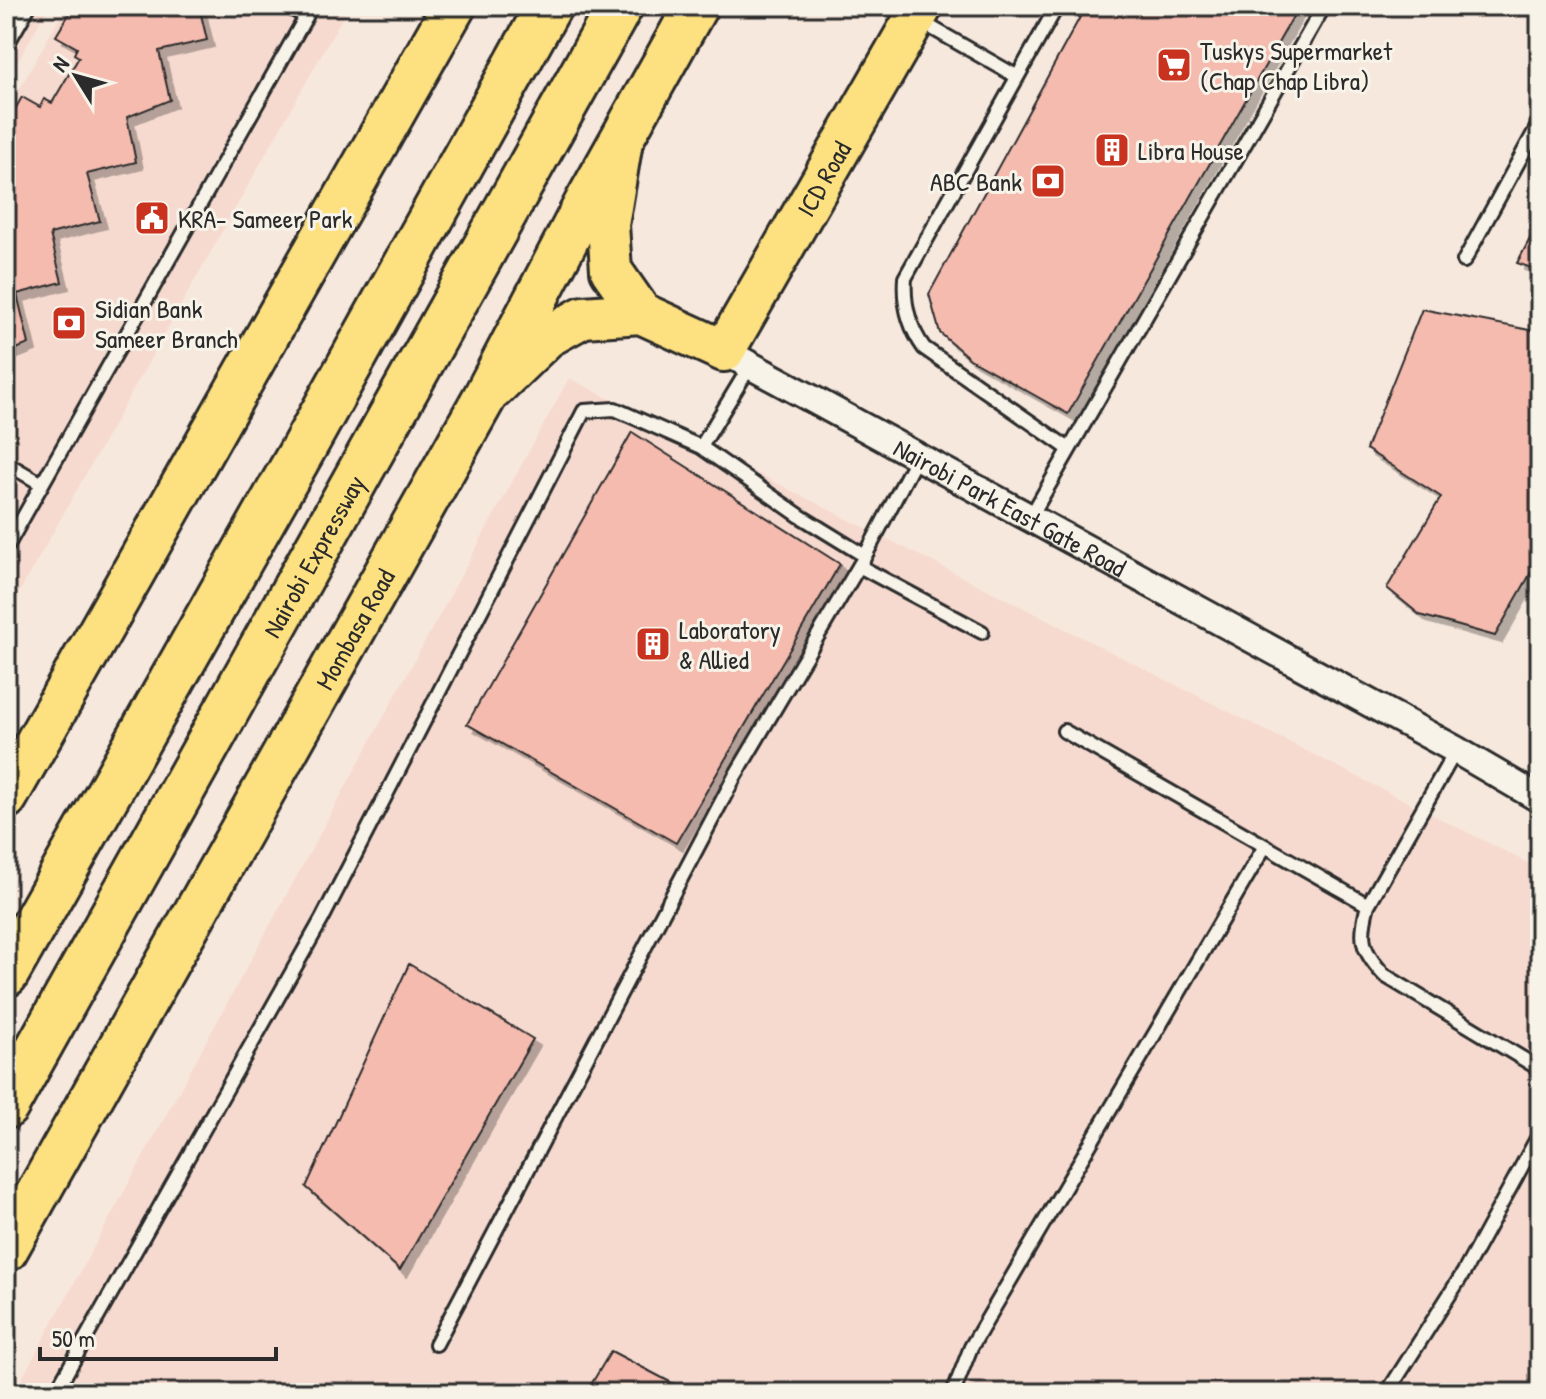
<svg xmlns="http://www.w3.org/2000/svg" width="1546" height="1399" font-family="'Patrick Hand',sans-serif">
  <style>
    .built { fill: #f6dacf }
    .building { fill: #f5bbaf; stroke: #2b2b2b; stroke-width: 2; filter: url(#shadow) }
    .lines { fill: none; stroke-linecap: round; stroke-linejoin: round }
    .service-casing { stroke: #2b2b2b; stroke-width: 18 }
    .minor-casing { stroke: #2b2b2b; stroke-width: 32 }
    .primary-casing { stroke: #2b2b2b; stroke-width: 46 }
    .trunk-casing { stroke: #2b2b2b; stroke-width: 48 }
    .motorway-casing { stroke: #2b2b2b; stroke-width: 50 }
    .service { stroke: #f7f3e8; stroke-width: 12 }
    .minor { stroke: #f7f3e8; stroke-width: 26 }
    .primary { stroke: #fde080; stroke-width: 40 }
    .trunk { stroke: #fde080; stroke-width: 42 }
    .motorway { stroke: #fde080; stroke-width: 44 }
    .labels { text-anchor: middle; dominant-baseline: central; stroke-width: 6; stroke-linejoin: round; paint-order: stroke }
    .poi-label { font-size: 26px; fill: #2b2b2b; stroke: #f7f3e8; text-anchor: start }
    .street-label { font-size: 26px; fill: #2b2b2b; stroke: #f7f3e8 }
  </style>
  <defs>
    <filter id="shadow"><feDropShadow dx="7" dy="7" stdDeviation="0" flood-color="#0004"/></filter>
  </defs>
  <rect width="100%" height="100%" fill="#f7e8dd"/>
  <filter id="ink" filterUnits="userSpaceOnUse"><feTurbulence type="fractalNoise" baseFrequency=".0125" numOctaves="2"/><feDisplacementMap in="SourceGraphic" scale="16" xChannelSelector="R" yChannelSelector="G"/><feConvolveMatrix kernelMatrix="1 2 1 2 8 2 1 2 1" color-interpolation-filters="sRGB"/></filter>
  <g filter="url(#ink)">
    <path class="built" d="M6,6H49L6,83Z
      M66,6H349L6,616V113Z
      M569,378L1540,869V1393H14Z"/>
    <path class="building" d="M74,6H199L207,40L159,51L170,100L127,117L136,162L87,174L100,221L50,234L62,282L17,294L29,344L6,353V125L22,97L40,107L44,99L52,103L79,57L74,54L77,48L56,36Z
      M1086,6H1299L1068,414L970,359L940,333L929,294Z
      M1540,220V271L1517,263Z
      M1422,309L1540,332V557L1495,636L1420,615L1387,588L1441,497L1366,449Z
      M632,432L840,564L676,843L467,724Z
      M409,964L533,1039L400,1270L306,1187Z
      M611,1351L691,1393H586Z"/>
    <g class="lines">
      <defs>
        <path id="service" d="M288,6L306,17
          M1057,6L905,278C903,304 909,327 924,348L1069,449
          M918,20L1016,76
          M6,46L29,6
          M1464,261L1540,122
          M6,463L42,484
          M1030,518L1324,6
          M6,548L312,6
          M865,556L917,457
          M859,566L982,632
          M1064,731L1368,905
          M1456,750L1368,905C1359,938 1361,950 1384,975L1540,1069
          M436,1344L735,776L865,556L800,516L701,447
          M55,1393L322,919L584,411L615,409L701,447L750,366
          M953,1393L971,1347L1265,846
          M1387,1393L1464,1272L1540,1133"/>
        <g id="minor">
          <path id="s1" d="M724,351L1456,750L1540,799"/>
        </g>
        <g id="primary">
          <path d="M621,147L608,225L611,270L641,313"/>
          <path id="s2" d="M492,390L547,337L583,317L641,313L724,351L922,6"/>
        </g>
        <g id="trunk">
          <path d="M6,797L454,6"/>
          <path id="s3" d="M6,1250L484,398L586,203L696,6"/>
        </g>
        <g id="motorway">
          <path d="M6,974L303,449L549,6"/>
          <path id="s4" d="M6,1106L620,6"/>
        </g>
      </defs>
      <use href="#service" class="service-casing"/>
      <use href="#minor" class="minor-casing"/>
      <use href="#primary" class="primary-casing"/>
      <use href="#trunk" class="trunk-casing"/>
      <use href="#motorway" class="motorway-casing"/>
      <use href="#service" class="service"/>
      <use href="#minor" class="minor"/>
      <use href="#primary" class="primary"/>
      <use href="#trunk" class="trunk"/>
      <use href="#motorway" class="motorway"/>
    </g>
  </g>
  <defs>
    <symbol id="supermarket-square" viewBox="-11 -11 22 22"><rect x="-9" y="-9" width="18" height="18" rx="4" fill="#c8321e" stroke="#f7f3e8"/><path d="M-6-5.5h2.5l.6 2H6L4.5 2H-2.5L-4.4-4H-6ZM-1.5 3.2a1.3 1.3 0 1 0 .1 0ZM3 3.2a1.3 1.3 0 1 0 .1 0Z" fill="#fff"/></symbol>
    <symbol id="building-square" viewBox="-11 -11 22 22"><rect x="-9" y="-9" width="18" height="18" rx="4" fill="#c8321e" stroke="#f7f3e8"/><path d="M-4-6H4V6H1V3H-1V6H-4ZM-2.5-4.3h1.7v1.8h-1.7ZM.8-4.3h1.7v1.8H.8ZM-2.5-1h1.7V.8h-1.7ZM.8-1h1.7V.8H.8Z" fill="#fff"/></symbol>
    <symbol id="bank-square" viewBox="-11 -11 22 22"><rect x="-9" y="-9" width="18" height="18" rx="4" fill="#c8321e" stroke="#f7f3e8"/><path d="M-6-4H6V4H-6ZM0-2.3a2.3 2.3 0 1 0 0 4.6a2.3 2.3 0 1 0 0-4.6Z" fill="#fff"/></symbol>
    <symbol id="civic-square" viewBox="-11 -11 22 22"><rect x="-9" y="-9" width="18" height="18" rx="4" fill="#c8321e" stroke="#f7f3e8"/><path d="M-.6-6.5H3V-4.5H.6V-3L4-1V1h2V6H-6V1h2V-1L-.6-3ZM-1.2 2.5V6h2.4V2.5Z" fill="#fff"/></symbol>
  </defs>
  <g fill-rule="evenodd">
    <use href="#supermarket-square" x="1154" y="45" width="40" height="40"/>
    <use href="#building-square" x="1092" y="130" width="40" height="40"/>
    <use href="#bank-square" x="1028" y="161" width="40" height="40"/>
    <use href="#civic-square" x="132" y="198" width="40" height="40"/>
    <use href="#bank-square" x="49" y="303" width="40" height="40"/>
    <use href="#building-square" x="633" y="624" width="40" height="40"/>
  </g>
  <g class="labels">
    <g class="poi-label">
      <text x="1200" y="50">Tuskys Supermarket<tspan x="1200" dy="30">(Chap Chap Libra)</tspan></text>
      <text x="1138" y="150">Libra House</text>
      <text x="1022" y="181" text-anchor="end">ABC Bank</text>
      <text x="178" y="218">KRA- Sameer Park</text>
      <text x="95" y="308">Sidian Bank<tspan x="95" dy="30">Sameer Branch</tspan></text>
      <text x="679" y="629">Laboratory<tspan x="679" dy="30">&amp; Allied</tspan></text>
    </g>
    <g class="street-label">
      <text stroke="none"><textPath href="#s2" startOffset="466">ICD Road</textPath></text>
      <text stroke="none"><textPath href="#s1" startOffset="326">Nairobi Park East Gate Road</textPath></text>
      <text stroke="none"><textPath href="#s4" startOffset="630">Nairobi Expressway</textPath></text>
      <text stroke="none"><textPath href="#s3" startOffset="712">Mombasa Road</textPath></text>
    </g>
  </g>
  <rect width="1546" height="1399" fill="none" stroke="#f7f3e8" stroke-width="32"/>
  <rect x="16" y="16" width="1514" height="1367" fill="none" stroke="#2b2b2b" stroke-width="3" filter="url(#ink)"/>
  <g transform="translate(76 76) rotate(307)" stroke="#f7f3e8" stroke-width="6" paint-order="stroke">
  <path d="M0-6L14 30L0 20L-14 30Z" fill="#2b2b2b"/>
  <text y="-12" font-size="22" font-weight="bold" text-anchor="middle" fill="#2b2b2b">N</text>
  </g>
  <path d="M40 1347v12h236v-12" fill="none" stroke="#2b2b2b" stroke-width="4"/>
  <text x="52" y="1347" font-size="24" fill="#2b2b2b" stroke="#f7f3e8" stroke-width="6" paint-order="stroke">50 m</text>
</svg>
